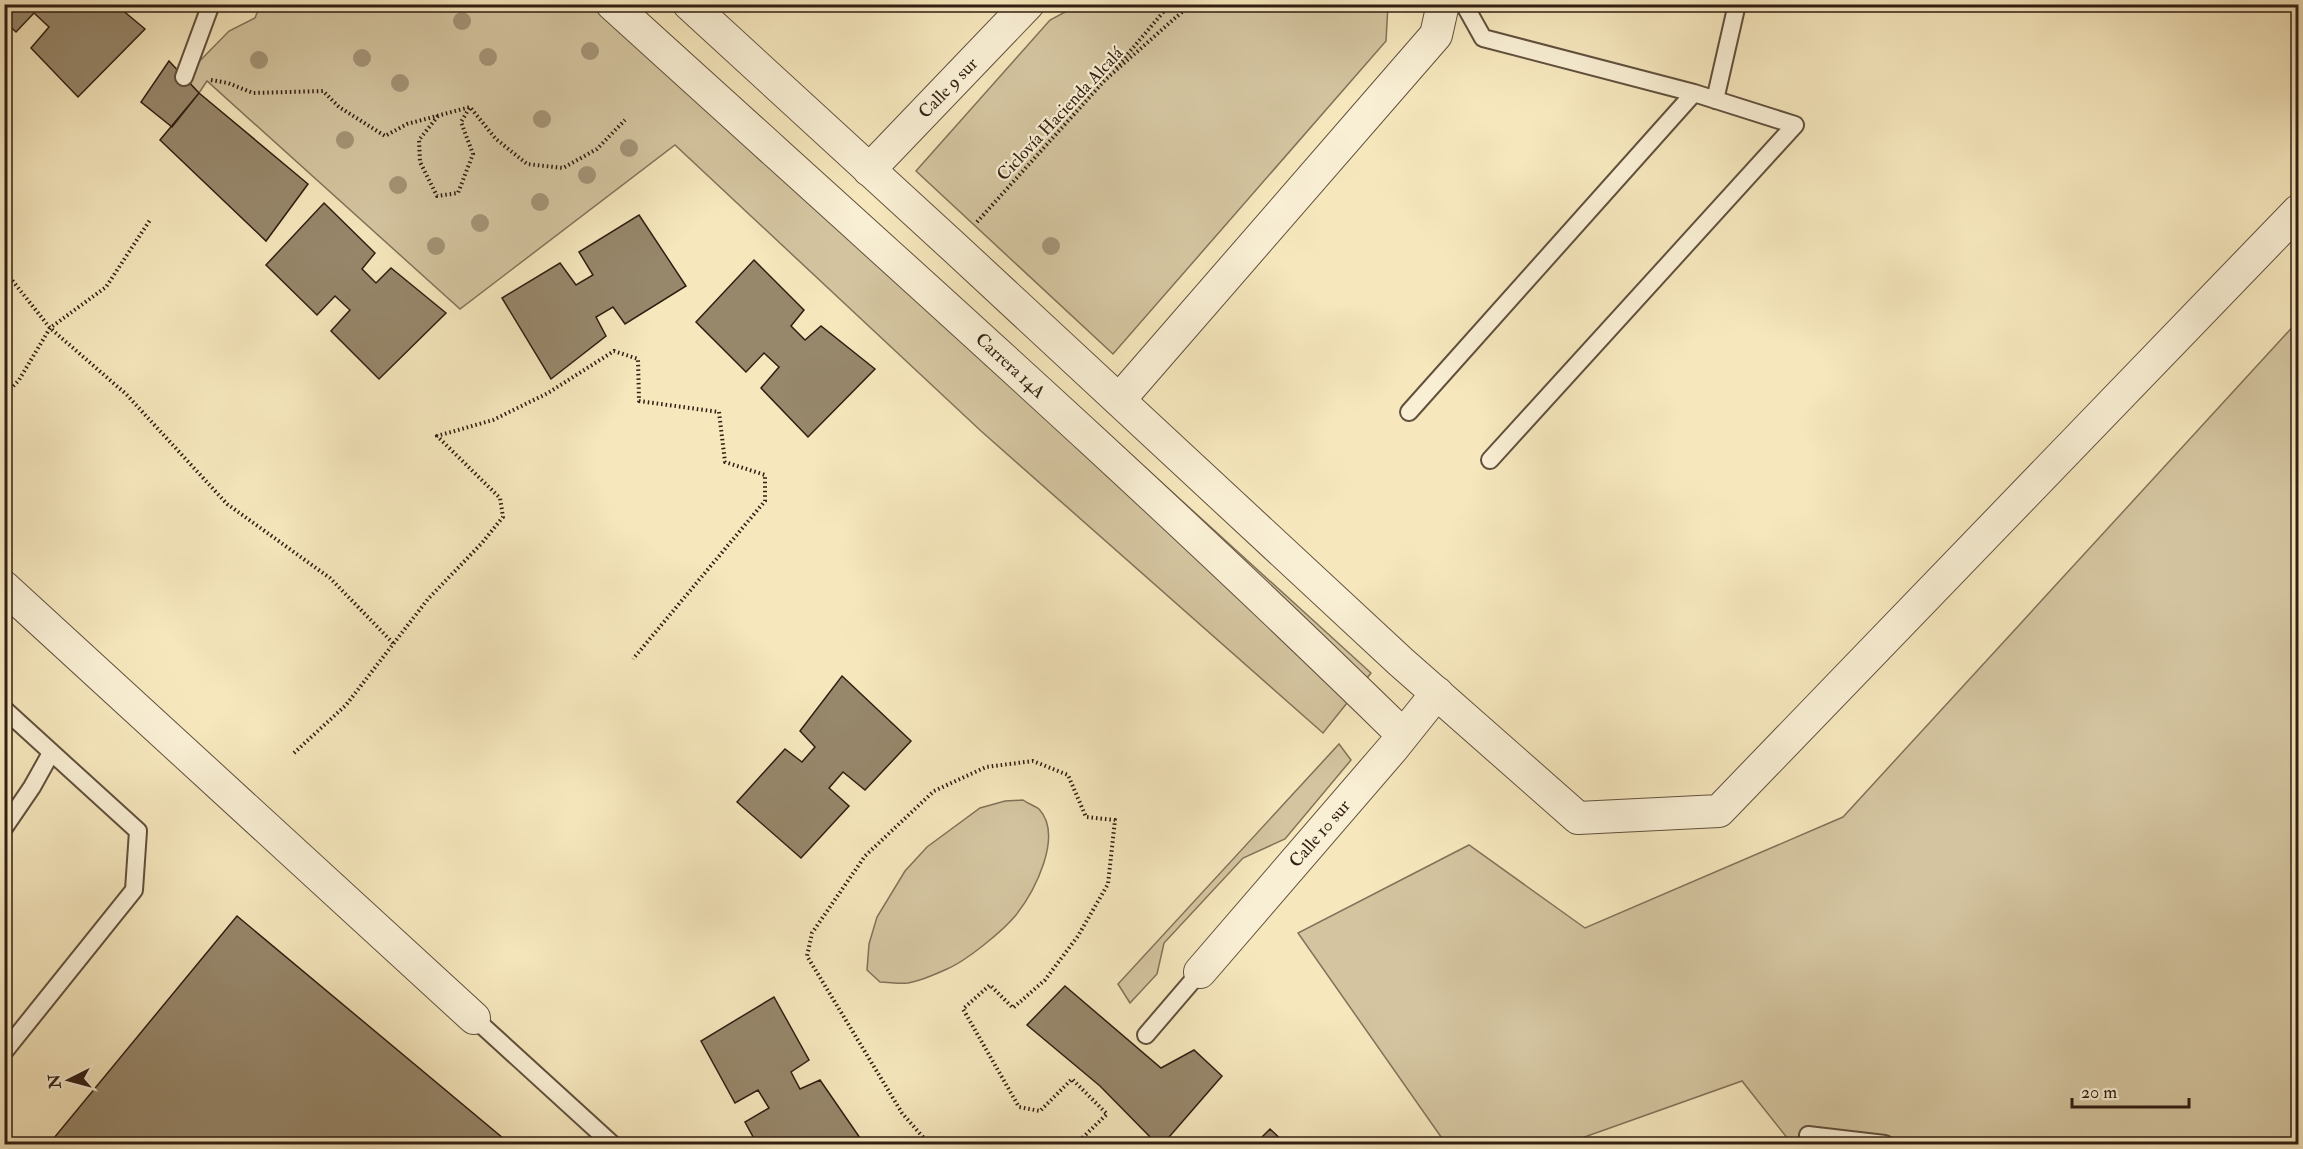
<svg xmlns="http://www.w3.org/2000/svg" width="2303" height="1149" font-family="'IM FELL Double Pica',serif">
  <style>
    .green { fill: #d4c5a0; stroke: #827259; stroke-width: 1.5 }
    .building { fill: #97876b; stroke: #301e12; stroke-width: 1.5 }
    .lines { fill: none; stroke-linecap: round; stroke-linejoin: round }
    .service-casing { stroke: #62503d; stroke-width: 20 }
    .minor-casing { stroke: #62503d; stroke-width: 34 }
    .path { stroke: #301e12; stroke-width: 4; stroke-dasharray: 1.5 3; stroke-linecap: butt }
    .service { stroke: #f9efd4; stroke-width: 16 }
    .minor { stroke: #f9efd4; stroke-width: 32 }
    .tree { fill: #a49477 }
    .labels { text-anchor: middle; dominant-baseline: central; stroke-width: 4.5; stroke-linejoin: round; paint-order: stroke }
    .street-label { font-size: 18px; fill: #301e12; stroke: #f9efd4 }
  </style>
  <rect width="100%" height="100%" fill="#f6e7bd"/>
  <filter id="stains"><feTurbulence type="fractalNoise" baseFrequency=".00333" numOctaves="4"/><feColorMatrix values="0 0 0 0 .2 0 0 0 0 .09 0 0 0 0 .02 0 0 0 .5 -.17"/></filter>
  <radialGradient id="worn" r=".72"><stop offset=".6" stop-color="#630" stop-opacity="0"/><stop offset="1" stop-color="#630" stop-opacity=".3"/></radialGradient>
  <path class="green" d="M1080,4L1388,5L1386,41L1113,354L916,171L1050,20Z
    M260,5H637L1371,673L1323,733L981,431L675,145L460,309L207,81L199,93L184,77L229,31L255,18Z
    M2298,321V1144H1792L1742,1081L1565,1144H1446L1298,933L1469,845L1585,928L1843,817Z
    M1339,744L1351,760L1285,839L1243,858L1164,943L1157,974L1130,1003L1118,984Z
    M1023,800C1027,803 1035,806 1039,809C1064,836 1034,892 1016,915C1003,931 966,961 947,969C936,974 920,981 908,983C899,984 889,982 880,982L867,970L869,944L877,917L905,871L927,847L980,808L1005,801Z"/>
  <path class="building" d="M4,4H115L145,29L78,97L31,48L49,27L34,13L16,32L4,21Z
    M169,61L199,93L172,127L141,102Z
    M199,93L308,184L266,241L160,140Z
    M324,203L375,253L362,269L376,283L391,268L446,313L379,379L331,331L350,310L335,296L317,315L266,265Z
    M639,215L686,286L625,324L613,307L596,317L606,336L551,379L502,298L560,263L576,285L593,275L579,252Z
    M754,260L804,310L791,326L805,340L821,326L875,369L808,437L761,388L779,367L764,353L746,372L696,322Z
    M842,676L911,741L865,790L843,772L829,788L849,806L801,858L737,802L785,749L802,762L815,747L800,731Z
    M237,916L510,1144H49Z
    M1065,986L1161,1068L1194,1050L1222,1076L1163,1144H1157L1100,1086L1027,1025Z
    M774,997L809,1060L791,1072L800,1089L820,1080L860,1138L847,1144H757L745,1122L769,1108L758,1090L735,1103L701,1041Z
    M1270,1129L1286,1144H1255Z"/>
  <g class="lines">
    <defs>
      <path id="service" d="M1464,4L1483,38L1694,93L1795,125L1490,460
        M184,77L211,4
        M1715,100L1737,4
        M1409,412L1694,93
        M4,709L138,831L134,890L4,1052
        M4,828L32,787L51,753
        M474,1018L612,1144
        M1146,1035L1200,972
        M1808,1135L1885,1144"/>
      <g id="minor">
        <path id="s1" d="M612,4C877,245 1146,483 1402,734"/>
        <path d="M689,4L955,248L1401,662L1578,818L1719,811L2298,211"/>
        <path id="s2" d="M869,170L1028,4"/>
        <path d="M1119,400L1436,35L1443,4"/>
        <path d="M4,587L474,1018"/>
        <path id="s3" d="M1200,972L1393,748L1437,693"/>
      </g>
    </defs>
    <use href="#service" class="service-casing"/>
    <use href="#minor" class="minor-casing"/>
    <path class="path" d="M1116,68L1170,4
      M211,80L228,83L253,93L323,91L339,107L385,136L407,124L470,107L496,139L527,164L563,168L597,149L625,120
      M438,116L419,140L420,162L437,196L458,193L473,154L461,122L470,107
      M977,222L1105,80L1191,4
      M4,270L50,328L126,394L227,504L330,578L393,643
      M4,396L19,380L50,328L106,287L150,220
      M294,753L346,705L428,599L482,543L503,517L500,498L437,436L493,420L548,393L614,351L638,359L639,401L719,412L725,462L765,475V501L633,659
      M929,1144L902,1113L807,956L812,933L865,856L934,791L986,767L1033,761L1068,775L1086,817L1115,820L1108,884L1078,936L1045,980L1013,1008L990,985L963,1009L1019,1107L1040,1111L1072,1079L1107,1114L1076,1144"/>
    <use href="#service" class="service"/>
    <use href="#minor" class="minor"/>
  </g>
  <g class="tree">
    <circle cx="462" cy="21" r="9"/>
    <circle cx="590" cy="51" r="9"/>
    <circle cx="488" cy="57" r="9"/>
    <circle cx="362" cy="58" r="9"/>
    <circle cx="259" cy="60" r="9"/>
    <circle cx="400" cy="83" r="9"/>
    <circle cx="542" cy="119" r="9"/>
    <circle cx="345" cy="140" r="9"/>
    <circle cx="629" cy="148" r="9"/>
    <circle cx="587" cy="175" r="9"/>
    <circle cx="398" cy="185" r="9"/>
    <circle cx="540" cy="202" r="9"/>
    <circle cx="480" cy="223" r="9"/>
    <circle cx="436" cy="246" r="9"/>
    <circle cx="1051" cy="246" r="9"/>
  </g>
  <g class="labels">
    <g class="street-label">
      <text stroke="none"><textPath href="#s2" startOffset="114">Calle 9 sur</textPath></text>
      <text transform="translate(1060 114) rotate(-47)">Ciclovía Hacienda Alcalá</text>
      <text stroke="none"><textPath href="#s1" startOffset="538">Carrera 14A</textPath></text>
      <text stroke="none"><textPath href="#s3" startOffset="183">Calle 10 sur</textPath></text>
    </g>
  </g>
  <rect width="2303" height="1149" fill="none" stroke="#f6e7bd" stroke-width="24"/>
  <rect x="6" y="6" width="2291" height="1137" fill="none" stroke="#301e12" stroke-width="3"/>
  <rect x="12" y="12" width="2279" height="1125" fill="none" stroke="#301e12" stroke-width="1.5"/>
  <g transform="translate(69 1080) rotate(264)" stroke="#f9efd4" stroke-width="4.5" paint-order="stroke">
  <path d="M0-4.5L10 22L0 15L-10 22Z" fill="#301e12"/>
  <text y="-9" font-size="16" font-weight="bold" text-anchor="middle" fill="#301e12">N</text>
  </g>
  <path d="M2072 1098v9h117v-9" fill="none" stroke="#301e12" stroke-width="3"/>
  <text x="2081" y="1098" font-size="18" fill="#301e12" stroke="#f9efd4" stroke-width="4.5" paint-order="stroke">20 m</text>
  <rect width="100%" height="100%" filter="url(#stains)"/>
  <rect width="100%" height="100%" fill="url(#worn)"/>
</svg>
